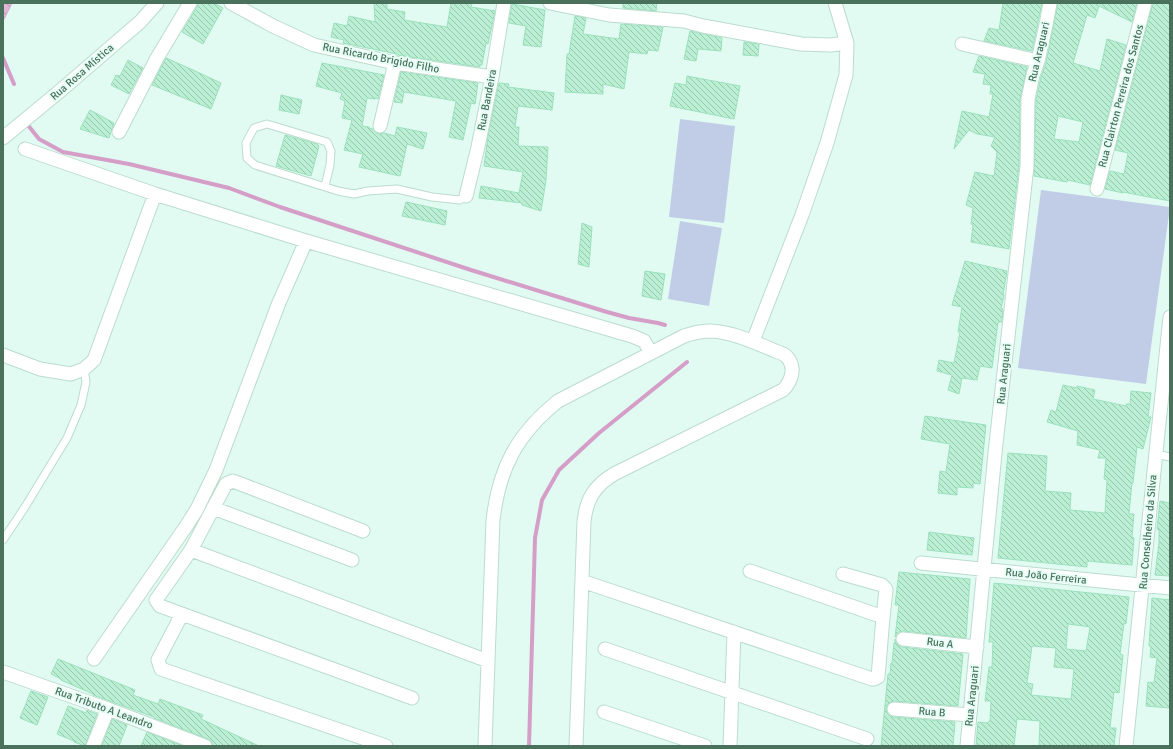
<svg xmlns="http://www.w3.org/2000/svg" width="1173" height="749" font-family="Signika,sans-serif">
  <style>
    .garden { fill: #c1cde7 }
    .water { fill: url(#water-waves); stroke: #d49ec7 }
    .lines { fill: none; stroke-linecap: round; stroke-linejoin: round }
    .stream { stroke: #d49ec7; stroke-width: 4 }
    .building { fill: url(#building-back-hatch); stroke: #9be1bc; fill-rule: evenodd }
    .lane-casing { stroke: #bbdccd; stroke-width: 9 }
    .street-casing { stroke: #bbdccd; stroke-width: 15 }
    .lane { stroke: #fff; stroke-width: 7 }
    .street { stroke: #fff; stroke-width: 13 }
    .labels { text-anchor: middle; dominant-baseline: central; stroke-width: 4; stroke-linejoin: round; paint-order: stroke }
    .street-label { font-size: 11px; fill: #49715b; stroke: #e7fef7 }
  </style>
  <defs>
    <pattern id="water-waves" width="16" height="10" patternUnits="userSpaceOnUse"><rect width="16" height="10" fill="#e3b7d9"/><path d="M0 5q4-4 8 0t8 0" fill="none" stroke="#ba99b3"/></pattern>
    <pattern id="building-back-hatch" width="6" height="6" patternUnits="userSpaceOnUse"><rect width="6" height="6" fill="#baefd4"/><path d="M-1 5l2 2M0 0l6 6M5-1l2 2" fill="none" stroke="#99c6af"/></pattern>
  </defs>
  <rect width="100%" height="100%" fill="#e1fbf3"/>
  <path class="garden" d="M680,119L735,126L724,223L669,217Z
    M1041,190L1170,207L1146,384L1018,368Z
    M680,221L722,228L709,306L668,299Z"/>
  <path class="water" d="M3,3H12L3,21Z"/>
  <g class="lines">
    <path class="stream" d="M3,58L14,84
      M27,124L39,139L63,152L129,164L229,188L280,207L471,270L607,312L629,318L658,323L665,325
      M529,746L535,538L542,500L559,470L599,433L687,362"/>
  </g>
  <path class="building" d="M198,3H214L223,8L203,44L182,32L197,7Z
    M374,3H387V9L405,12L404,20L447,27L451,3H472L471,7L495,11L488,44L486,43L482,65H480V67L397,55V54L343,43L344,40L331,37L334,23L347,26L349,16L375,22Z
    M623,3H657L656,11L623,8Z
    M1003,3H1042L1032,51L984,41L989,28L999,30Z
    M1058,3H1137L1132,22L1099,6L1095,18L1087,15L1073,63L1100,71L1107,39L1126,45L1090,185L1068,180L1067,182L1034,176L1036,100L1041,77L1046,63ZM1058,116L1083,122L1079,142L1054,139Z
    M1153,3H1170V201L1123,192V193L1105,189L1110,171L1124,174L1128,153L1115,150Z
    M512,4L545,10L541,47L523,45L526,26L509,23Z
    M575,16L586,18L583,34L619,39L621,24L663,27L658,51L648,50L647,54L629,52L624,89L603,84V94L565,92L567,54H569Z
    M690,31L722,38L721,51L698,49L696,61L684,59Z
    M744,42L759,44L758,56L743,55Z
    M979,56L1027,67L1020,99L1019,166L1009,249L971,242L973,225L971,224L973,208L966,205L975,172L994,176L997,152L991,146L995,137L977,134L969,130L954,149L962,111L989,117L993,94H990L991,85L983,84L985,74L973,72Z
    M166,58L193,70L221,83L211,109L152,85Z
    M128,60L143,68L129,94L111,85L116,75L120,76Z
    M322,63L384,75L378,99L376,98L375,99L367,98L362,126L369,127V128L373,129L378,134L384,133L395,136L397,127L427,133L423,149L407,144L400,176L359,167L363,154L344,150L352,120L342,118L345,101L340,99L342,93L316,86Z
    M401,72L478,83L475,104L471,103L463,140L449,137L456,101L404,92L402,103L394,102Z
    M687,76L740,86L734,119L670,106L675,83L686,85Z
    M499,83L509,84L508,87L554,93L552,110L518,106L515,127H519L518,146L548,147L546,180L541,211L522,205V203L479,198L481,186L519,193L523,172L484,166L488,136Z
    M281,95L302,100L299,114L279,110Z
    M90,110L114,123L109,138L80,129Z
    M285,135L317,144L319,146L311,176L276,166Z
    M406,202L447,211L445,225L402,216Z
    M582,223L592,227L589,267L578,264Z
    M965,261L1007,271L1003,295H1004L1001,309H1003L1002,322H998L992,368L980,366L977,380L962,378L959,394L948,390L952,375L937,371L939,360L954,363L960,332H958L962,307L952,305Z
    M645,271L665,274L661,300L642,296Z
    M1063,385L1077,388V386L1095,390L1093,399L1126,406V404H1130L1131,391L1151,393L1148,417H1151L1143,449L1137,447L1133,483H1132L1129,514H1134L1132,537L1134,538L1132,565L1087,561V567L998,558L1008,453L1047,456L1045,491L1071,493L1070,510L1105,513L1107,480L1104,479L1106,458H1098L1100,450L1077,445L1078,431L1047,422L1051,410L1056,412Z
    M925,416L986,425L980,484L973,483V488L957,487V495L938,493L940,471L946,472L950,444L921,439Z
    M1160,501L1170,503V576L1155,575L1159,543V530L1157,529Z
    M929,532L974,538L972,555L927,550Z
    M899,572L970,579L966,638L904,631L899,632L895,637L899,605H895Z
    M994,583L1129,597L1126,624L1124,623L1120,654L1123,655L1119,693L1114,692L1110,728H1116L1114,746H1039L1040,721L1017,719L1014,746H976L978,722L988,723L989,721H990L991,701H985L989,667H992L993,642H989ZM1068,624L1090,627L1086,651L1066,649ZM1032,646L1056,648L1054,667L1074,669L1071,699L1031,695L1033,684L1027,683Z
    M1152,598L1170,600V708L1146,706L1148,682L1154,683L1157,658L1150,657L1151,646H1149Z
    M895,639L898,645L902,647L963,654L958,706L895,701L890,702L887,705L886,708L887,713L890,716L893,717L955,722L953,746H881L888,674H890L891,663H892L894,643H895Z
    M58,659L135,690L133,695L158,704L160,699L203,715L201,719L259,746H213L211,741L208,739L154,718V717L93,695V694L61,680V679L51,674Z
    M31,691L48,697L37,725L20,718Z
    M68,706L86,713L87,710L97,714L85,746L74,742V741L57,734Z
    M112,719L127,725L119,746H102Z
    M147,732L183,746H141Z"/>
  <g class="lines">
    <defs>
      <path id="lane" d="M325,186L330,165L331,151L327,142L267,124L254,128L246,143L247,158L255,165L338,191L354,194L368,191L397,189L432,197L460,200L466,196
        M1155,454L1170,457
        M3,540L25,507L67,438L81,405L86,382L84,369"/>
      <path id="street" d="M231,3L273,26L314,45L395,63L492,77
        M550,3L609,15L684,21L703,26L801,44L831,45L847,43
        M962,44L1038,61
        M380,126L395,63
        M119,132L157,58L190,3
        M3,138L60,91L140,22L157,3
        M25,149L155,194L306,241L632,336L644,341L651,353
        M1097,189L1145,3
        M466,196L478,147L492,77L504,3
        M753,341L802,215L827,143L846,75L847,43L835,3
        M3,355L40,369L71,374L84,369L94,360L155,194
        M213,508L352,560
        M363,531L233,481L226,484L191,550L156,600L160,606L412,698
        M191,550L488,661
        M921,563L1170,588
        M843,574L882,585L885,588L886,590L883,617
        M582,581L872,679H874L878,677L883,617L750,571
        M182,614L158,660L161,669L386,746
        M903,639L977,647
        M605,649L867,739
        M94,659L187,525L197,509L216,470L278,305L306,241
        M3,672L108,709L205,746
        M894,709L970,715
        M604,712L705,746
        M93,746L108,709
        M485,746L493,520C499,468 517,434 558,401L684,336C693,333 702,331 711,331C732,332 754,342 773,350C777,352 784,353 787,357C796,367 792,381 783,390L614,474C594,486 586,500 584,522L576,746
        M730,746L734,632
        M967,746L995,453L1027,166L1028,99L1033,75L1038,61L1046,25L1050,3
        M1126,746C1141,603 1154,460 1170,317"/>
    </defs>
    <use href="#lane" class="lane-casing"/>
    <use href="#street" class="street-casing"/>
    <use href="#lane" class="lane"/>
    <use href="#street" class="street"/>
  </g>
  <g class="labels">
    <g class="street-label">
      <text transform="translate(1039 52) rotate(-77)">Rua Araguari</text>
      <text transform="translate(381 58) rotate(11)">Rua Ricardo Brigido Filho</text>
      <text transform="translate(82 72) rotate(-41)">Rua Rosa Mística</text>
      <text transform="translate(1121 96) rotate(-75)">Rua Clairton Pereira dos Santos</text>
      <text transform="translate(487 100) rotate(-79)">Rua Bandeira</text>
      <text transform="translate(1004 374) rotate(-84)">Rua Araguari</text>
      <text transform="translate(1148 532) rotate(-85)">Rua Conselheiro da Silva</text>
      <text transform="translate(1046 576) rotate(6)">Rua João Ferreira</text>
      <text transform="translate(940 643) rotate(7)">Rua A</text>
      <text transform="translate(972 696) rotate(-84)">Rua Araguari</text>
      <text transform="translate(104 708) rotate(20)">Rua Tributo A Leandro</text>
      <text transform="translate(932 712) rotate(5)">Rua B</text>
    </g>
  </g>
  <rect width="1173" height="749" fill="none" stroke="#49715b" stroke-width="8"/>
</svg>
